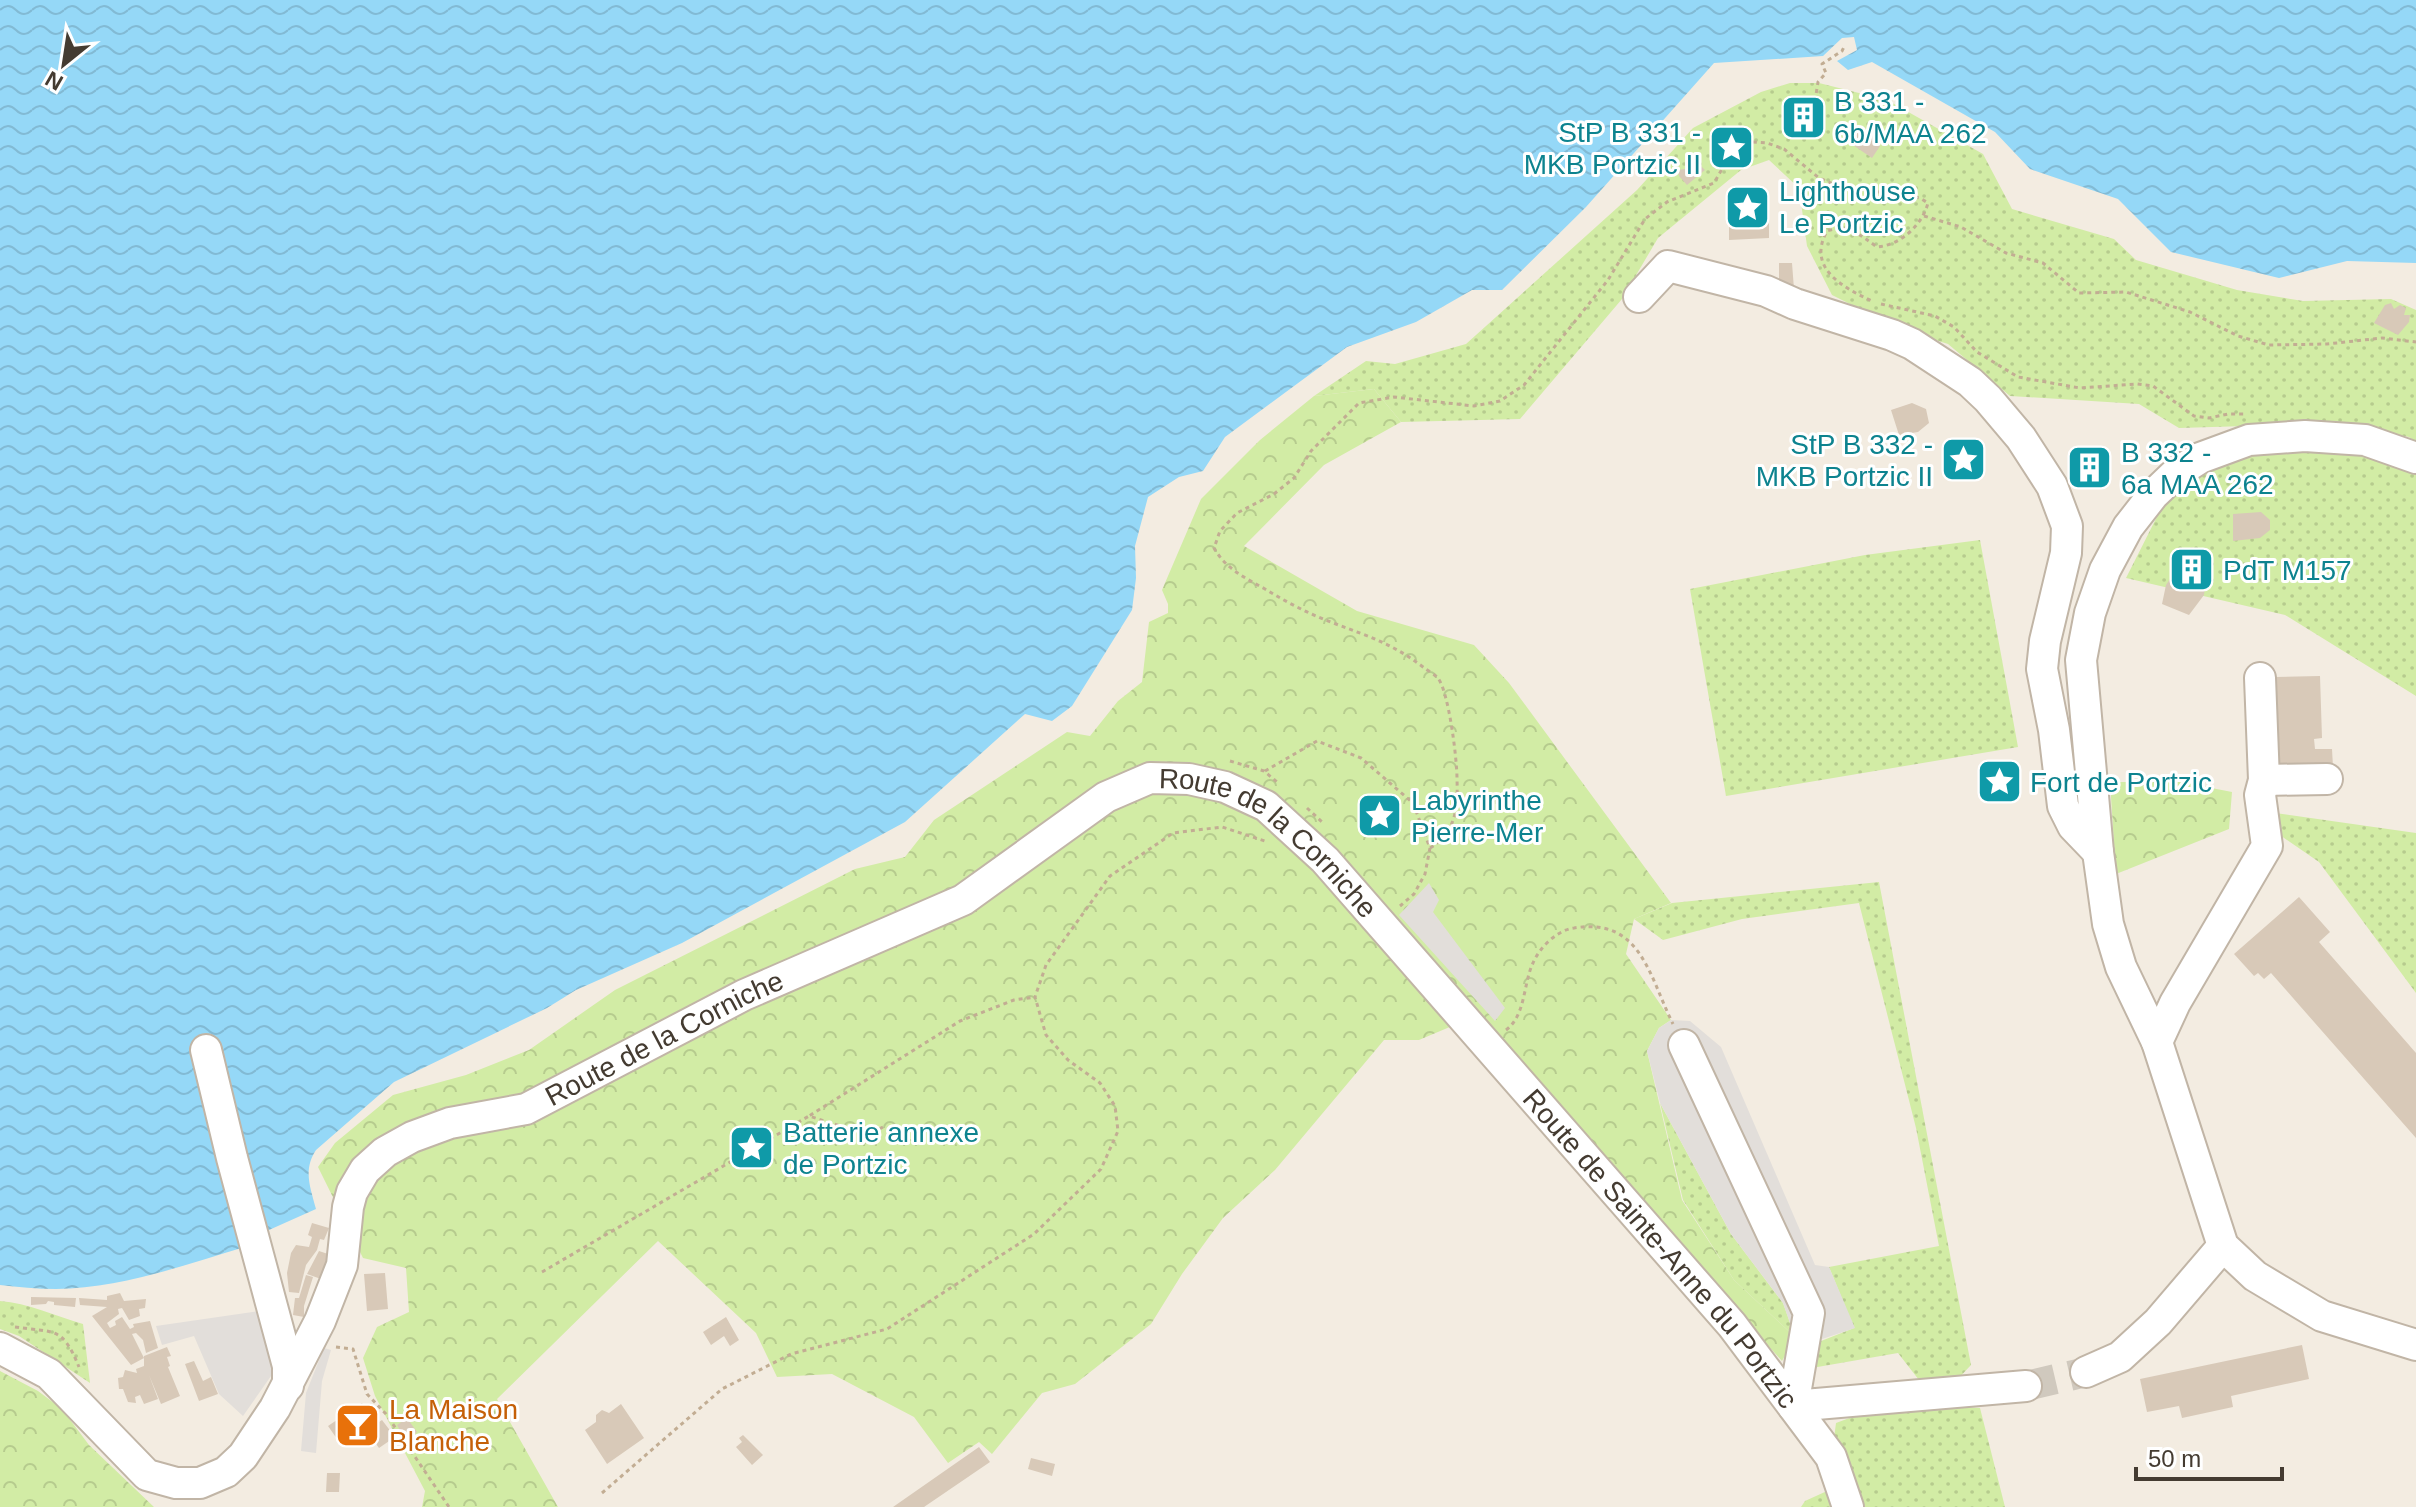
<svg xmlns="http://www.w3.org/2000/svg" width="2416" height="1507" font-family="Arial,sans-serif">
  <style>
    .grass { fill: url(#grass-dots) }
    .forest { fill: url(#forest-crowns) }
    .parking { fill: #e2deda }
    .water { fill: url(#water-waves) }
    .building { fill: #d8c9b8 }
    .lines { fill: none; stroke-linecap: round; stroke-linejoin: round }
    .minor-tunnel { stroke: #d0c9be; stroke-width: 30; stroke-dasharray: 30 15; stroke-linecap: butt }
    .minor-casing { stroke: #c1b5a6; stroke-width: 34 }
    .path { stroke: #c2ad93; stroke-width: 3; stroke-dasharray: 4 4; stroke-linecap: butt }
    .minor { stroke: #fff; stroke-width: 30 }
    .labels { text-anchor: middle; dominant-baseline: central; stroke-width: 6; stroke-linejoin: round; paint-order: stroke }
    .culture-label { font-size: 28px; fill: #0d838f; stroke: #fff; text-anchor: start }
    .street-label { font-size: 28px; fill: #443b31; stroke: #fff }
    .food-label { font-size: 28px; fill: #c56008; stroke: #fff; text-anchor: start }
  </style>
  <defs>
    <pattern id="grass-dots" width="8" height="8" patternUnits="userSpaceOnUse" patternTransform="scale(2)"><rect width="8" height="8" fill="#d2eca5"/><path d="M2 2h.1M6 6h.1" fill="none" stroke="#b6cb8e" stroke-width="1.8" stroke-linecap="round"/></pattern>
    <pattern id="forest-crowns" width="20" height="18" patternUnits="userSpaceOnUse" patternTransform="scale(2)"><rect width="20" height="18" fill="#d2eca5"/><path d="M2 6a3 3 0 1 1 6 0M12 15a3 3 0 1 1 6 0" fill="none" stroke="#b6cb8e"/></pattern>
    <pattern id="water-waves" width="16" height="10" patternUnits="userSpaceOnUse" patternTransform="scale(2)"><rect width="16" height="10" fill="#95d8f7"/><path d="M0 5q4-4 8 0t8 0" fill="none" stroke="#82bad4"/></pattern>
  </defs>
  <rect width="100%" height="100%" fill="#f3ece1"/>
  <path class="grass" d="M1790,83H1819L1887,100L1983,154L2012,209L2114,239L2136,260L2237,290L2303,301L2391,299L2416,310V442L2409,437L2344,423L2179,428L2139,404L2010,396L1948,344L1898,328L1832,295L1807,246L1799,188L1769,160L1741,170L1658,238L1622,299L1520,419L1401,422L1374,389L1314,396L1366,361L1395,364L1466,344L1637,190L1693,128L1761,92Z
    M2316,452L2394,459L2416,473V696L2285,615L2126,578L2168,495L2222,453Z
    M1980,540L2018,747L1726,796L1690,589L1865,555Z
    M2275,813L2416,833V993L2319,862L2274,831Z
    M1879,882L1971,1365L1955,1382L1919,1380L1898,1353L1806,1369V1347L1854,1328L1829,1267L1939,1246L1916,1128L1859,903L1742,919L1663,940L1634,919L1672,903Z
    M1660,1103L1731,1234L1783,1303L1795,1337L1734,1280L1683,1200Z
    M0,1301C28,1303 55,1316 83,1324L90,1383L19,1336L0,1329Z
    M1933,1405L1980,1408L2005,1507H1801L1805,1501L1827,1491L1836,1423L1879,1407Z"/>
  <path class="forest" d="M1374,389L1401,422L1324,465L1244,546L1357,611L1474,645L1509,683L1671,903L1634,919L1626,954L1671,1020L1659,1028L1647,1051L1682,1200L1734,1280L1795,1337L1782,1361L1471,1018L1419,1040H1384L1275,1170L1223,1218L1182,1274L1151,1324L1075,1384L1042,1393L992,1454L979,1442L948,1463L914,1417L832,1374L777,1377L756,1333L658,1241L497,1399L558,1507H422L425,1491L375,1396L363,1358L377,1327L409,1312L406,1268L363,1258L318,1167L335,1143L393,1095L466,1075L529,1050L615,990L855,869L905,857L934,820L1067,732L1090,736L1118,701L1142,682L1149,622L1168,613V604L1162,590L1201,499L1260,440L1314,396Z
    M2110,782H2181L2232,792L2229,829L2116,874Z
    M0,1371L38,1391L62,1409L89,1445L154,1507H0Z"/>
  <path class="parking" d="M1429,883L1439,900L1433,912L1505,1008L1495,1021L1399,915Z
    M1671,1020L1690,1021L1721,1047L1815,1265L1829,1267L1855,1328L1813,1342L1795,1337L1783,1303L1731,1234L1660,1103L1647,1051L1659,1028Z
    M266,1310L278,1366L243,1416L219,1394L194,1336L162,1345L156,1326Z
    M324,1348L331,1350L322,1381L316,1453L301,1451L306,1393Z"/>
  <path class="water" d="M0,0H2416V263L2347,261L2279,278L2171,252L2118,199L2030,169L1995,132L1872,62L1848,70L1837,61L1857,50L1854,37L1842,38L1823,56L1714,63L1586,207L1502,290H1472L1416,322L1347,347L1225,437L1203,471L1179,477L1148,497L1135,546L1136,578L1132,610L1072,706L1052,721L1025,714L905,822L682,943L576,990L547,1008L394,1082L316,1150C303,1170 310,1186 316,1209L260,1234L248,1246C185,1265 122,1288 56,1289C37,1289 18,1287 0,1285Z"/>
  <path class="building" d="M1800,101L1802,108L1809,106V112L1816,113L1818,119L1807,131L1785,115L1792,103Z
    M1865,127V134L1873,132L1874,139L1880,138V146L1872,158L1847,141L1856,129Z
    M1692,157L1705,170L1687,185L1679,176L1678,170L1685,169V162L1691,164Z
    M1745,198H1751L1756,202L1757,209L1769,208V238L1729,240V210H1741V204Z
    M1779,263H1792L1794,289L1779,285Z
    M2391,303L2394,309L2400,305L2406,308L2404,315H2410L2409,322L2398,335L2374,323L2385,305Z
    M1912,403L1926,409L1929,423L1918,432L1899,435L1891,410Z
    M2095,448L2106,452L2110,463L2102,473L2078,478L2070,454Z
    M2261,512L2270,520V530L2260,538L2233,541V514Z
    M2191,547L2210,554L2204,595L2189,615L2162,604L2166,585Z
    M2320,676L2322,738L2314,739L2315,749H2332L2333,767L2278,768L2275,677Z
    M2299,897L2330,932L2319,942L2416,1053V1138L2271,973L2264,979L2258,973L2254,976L2234,954Z
    M312,1223L329,1228L324,1240L320,1239L317,1250L306,1265L299,1293L289,1292L287,1273L291,1253L296,1245L309,1247L312,1237L308,1235Z
    M319,1251L331,1255L321,1279L307,1274Z
    M385,1273L388,1309L367,1311L364,1274Z
    M306,1275L313,1277L304,1306V1317L293,1315L295,1298H299Z
    M120,1293L124,1301L146,1299L145,1308L139,1309L140,1316L129,1320L122,1308L118,1309L119,1314L107,1323L110,1328L116,1325L115,1321L122,1317L130,1329L134,1327L133,1324L150,1321L158,1348L146,1353L143,1340L136,1333L132,1334L144,1358L131,1365L92,1316L107,1307L80,1305L79,1298L107,1300V1296Z
    M31,1297L76,1298L75,1307L54,1305V1302L48,1301L46,1304L31,1305Z
    M726,1317L739,1340L730,1346L724,1336L711,1345L703,1332Z
    M2302,1345L2309,1379L2231,1396L2233,1407L2182,1418L2179,1406L2147,1412L2140,1379Z
    M167,1347L171,1356L167,1357L170,1366L168,1367L180,1396L161,1404L149,1375L158,1399L144,1404L140,1395L135,1397L136,1403L128,1402L123,1389H119L118,1378L123,1377L125,1370L137,1373L136,1369L144,1366V1356Z
    M194,1361L203,1381L211,1377L218,1394L199,1401L185,1364Z
    M362,1403L376,1424L382,1420L395,1437L379,1448L366,1430L342,1446L328,1426Z
    M621,1404L644,1438L607,1464L585,1430L596,1422V1415L602,1410L609,1413Z
    M407,1418L417,1432L406,1441L397,1425Z
    M743,1435L763,1455L752,1465L736,1447L742,1442L739,1438Z
    M979,1447L990,1462L924,1507H893Z
    M1031,1458L1055,1464L1052,1476L1028,1469Z
    M327,1473H340L339,1492H326Z"/>
  <g class="lines">
    <path class="minor-tunnel" d="M2026,1386L2086,1372"/>
    <defs>
      <g id="minor">
        <path d="M1639,297L1668,266L1766,291L1795,304L1892,335L1912,344L1970,382L1988,399L2021,438L2052,486L2067,526L2066,553L2045,641L2042,669L2054,730L2063,806L2073,826L2098,852"/>
        <path d="M2416,458L2365,440L2305,436L2249,440L2200,458L2175,474L2153,495L2128,527L2105,570L2090,613L2081,660L2098,852L2108,924L2121,967L2157,1042L2223,1246L2255,1276L2322,1316L2416,1345"/>
        <path d="M2264,780L2327,779"/>
        <path d="M2157,1042L2175,1003L2267,846L2260,795L2264,780L2260,678"/>
        <path d="M1684,1045L1809,1313L1793,1406L2026,1386"/>
        <path d="M206,1050L232,1158L288,1366V1386"/>
        <path id="s1" d="M0,1348L49,1374L147,1475L176,1483H200L226,1472L243,1456L275,1408L320,1321L342,1265L348,1207L352,1192L365,1170L385,1152L412,1137L450,1123L526,1109L744,995L963,900L1106,797L1150,778L1189,779L1225,787L1266,806L1325,860L1732,1325L1831,1457L1848,1507"/>
        <path d="M2086,1372L2120,1357L2158,1322L2223,1246"/>
      </g>
    </defs>
    <use href="#minor" class="minor-casing"/>
    <path class="path" d="M1809,106L1815,101L1818,82L1826,73L1822,64L1842,51L1845,45
      M1924,216L1961,227L2006,253L2043,263L2079,293L2126,292L2190,312L2238,336L2269,345L2327,344L2382,338L2416,342
      M1881,304L1935,316L1954,327L1977,352L2018,377L2080,388L2137,384L2153,386L2194,416L2209,418L2228,414H2247
      M1230,761L1264,771L1277,782
      M1265,771L1317,741L1361,758L1413,803L1430,848L1425,874L1414,894L1400,906
      M1307,808L1322,822
      M1430,848C1456,832 1458,808 1457,779C1457,759 1449,693 1438,678C1434,674 1427,670 1423,667C1393,644 1370,637 1336,624C1311,615 1288,603 1265,589C1245,578 1225,568 1214,548L1220,531L1237,513L1274,494L1294,478L1311,451L1359,403L1394,397L1474,406L1500,401L1524,385L1608,280L1645,219L1667,202L1714,183L1729,157L1739,147L1752,142L1767,143L1784,149L1819,178L1838,186L1920,198L1928,203C1922,225 1901,245 1877,247C1860,235 1849,224 1827,231C1806,269 1844,288 1874,302
      M1506,1030C1526,1015 1523,984 1533,963C1539,948 1557,930 1574,928C1641,917 1649,976 1673,1024
      M883,1127L868,1135L809,1116L960,1021L1014,1000L1035,997
      M542,1272L809,1116
      M15,1327C56,1333 62,1326 79,1367
      M336,1347L353,1349L367,1394L386,1414L449,1507
      M602,1493L722,1389L791,1354L887,1329L1034,1234L1101,1169L1118,1131L1115,1106L1100,1083L1068,1060L1046,1035L1035,997L1046,965L1110,876L1173,833L1222,827L1268,842"/>
    <use href="#minor" class="minor"/>
  </g>
  <defs>
    <symbol id="building-square" viewBox="-11 -11 22 22"><rect x="-9" y="-9" width="18" height="18" rx="4" fill="#0f9aa8" stroke="#fff"/><path d="M-4-6H4V6H1V3H-1V6H-4ZM-2.5-4.3h1.7v1.8h-1.7ZM.8-4.3h1.7v1.8H.8ZM-2.5-1h1.7V.8h-1.7ZM.8-1h1.7V.8H.8Z" fill="#fff"/></symbol>
    <symbol id="sight-square" viewBox="-11 -11 22 22"><rect x="-9" y="-9" width="18" height="18" rx="4" fill="#0f9aa8" stroke="#fff"/><path d="M0-6L1.8-2.2L6-1.7L2.9 1.2L3.7 5.4L0 3.3L-3.7 5.4L-2.9 1.2L-6-1.7L-1.8-2.2Z" fill="#fff"/></symbol>
    <symbol id="bar-square" viewBox="-11 -11 22 22"><rect x="-9" y="-9" width="18" height="18" rx="4" fill="#e8710a" stroke="#fff"/><path d="M-6-5H6L.8 .8V4.5H3.5V6h-7V4.5H-.8V.8Z" fill="#fff"/></symbol>
  </defs>
  <g fill-rule="evenodd">
    <use href="#building-square" x="1778" y="92" width="51" height="51"/>
    <use href="#sight-square" x="1706" y="122" width="51" height="51"/>
    <use href="#sight-square" x="1722" y="182" width="51" height="51"/>
    <use href="#sight-square" x="1938" y="434" width="51" height="51"/>
    <use href="#building-square" x="2064" y="442" width="51" height="51"/>
    <use href="#building-square" x="2166" y="544" width="51" height="51"/>
    <use href="#sight-square" x="1974" y="756" width="51" height="51"/>
    <use href="#sight-square" x="1354" y="790" width="51" height="51"/>
    <use href="#sight-square" x="726" y="1122" width="51" height="51"/>
    <use href="#bar-square" x="332" y="1400" width="51" height="51"/>
  </g>
  <g class="labels">
    <g class="culture-label">
      <text x="1834" y="101">B 331 -<tspan x="1834" dy="32">6b/MAA 262</tspan></text>
      <text x="1701" y="132" text-anchor="end">StP B 331 -<tspan x="1701" dy="32">MKB Portzic II</tspan></text>
      <text x="1779" y="191">Lighthouse<tspan x="1779" dy="32">Le Portzic</tspan></text>
      <text x="1933" y="444" text-anchor="end">StP B 332 -<tspan x="1933" dy="32">MKB Portzic II</tspan></text>
      <text x="2121" y="452">B 332 -<tspan x="2121" dy="32">6a MAA 262</tspan></text>
      <text x="2223" y="570">PdT M157</text>
      <text x="2030" y="782">Fort de Portzic</text>
      <text x="1411" y="800">Labyrinthe<tspan x="1411" dy="32">Pierre-Mer</tspan></text>
      <text x="783" y="1132">Batterie annexe<tspan x="783" dy="32">de Portzic</tspan></text>
    </g>
    <g class="street-label">
      <text stroke="none"><textPath href="#s1" startOffset="1642">Route de la Corniche</textPath></text>
      <text stroke="none"><textPath href="#s1" startOffset="948">Route de la Corniche</textPath></text>
      <text stroke="none"><textPath href="#s1" startOffset="2216">Route de Sainte-Anne du Portzic</textPath></text>
    </g>
    <g class="food-label">
      <text x="389" y="1409">La Maison<tspan x="389" dy="32">Blanche</tspan></text>
    </g>
  </g>
  <g transform="translate(64 64) rotate(210)" stroke="#ffffff" stroke-width="6" paint-order="stroke">
  <path d="M0-6L14 30L0 20L-14 30Z" fill="#443b31"/>
  <text y="-12" font-size="22" font-weight="bold" text-anchor="middle" fill="#443b31">N</text>
  </g>
  <path d="M2136 1467v12h146v-12" fill="none" stroke="#443b31" stroke-width="4"/>
  <text x="2148" y="1467" font-size="24" fill="#443b31" stroke="#ffffff" stroke-width="6" paint-order="stroke">50 m</text>
</svg>
